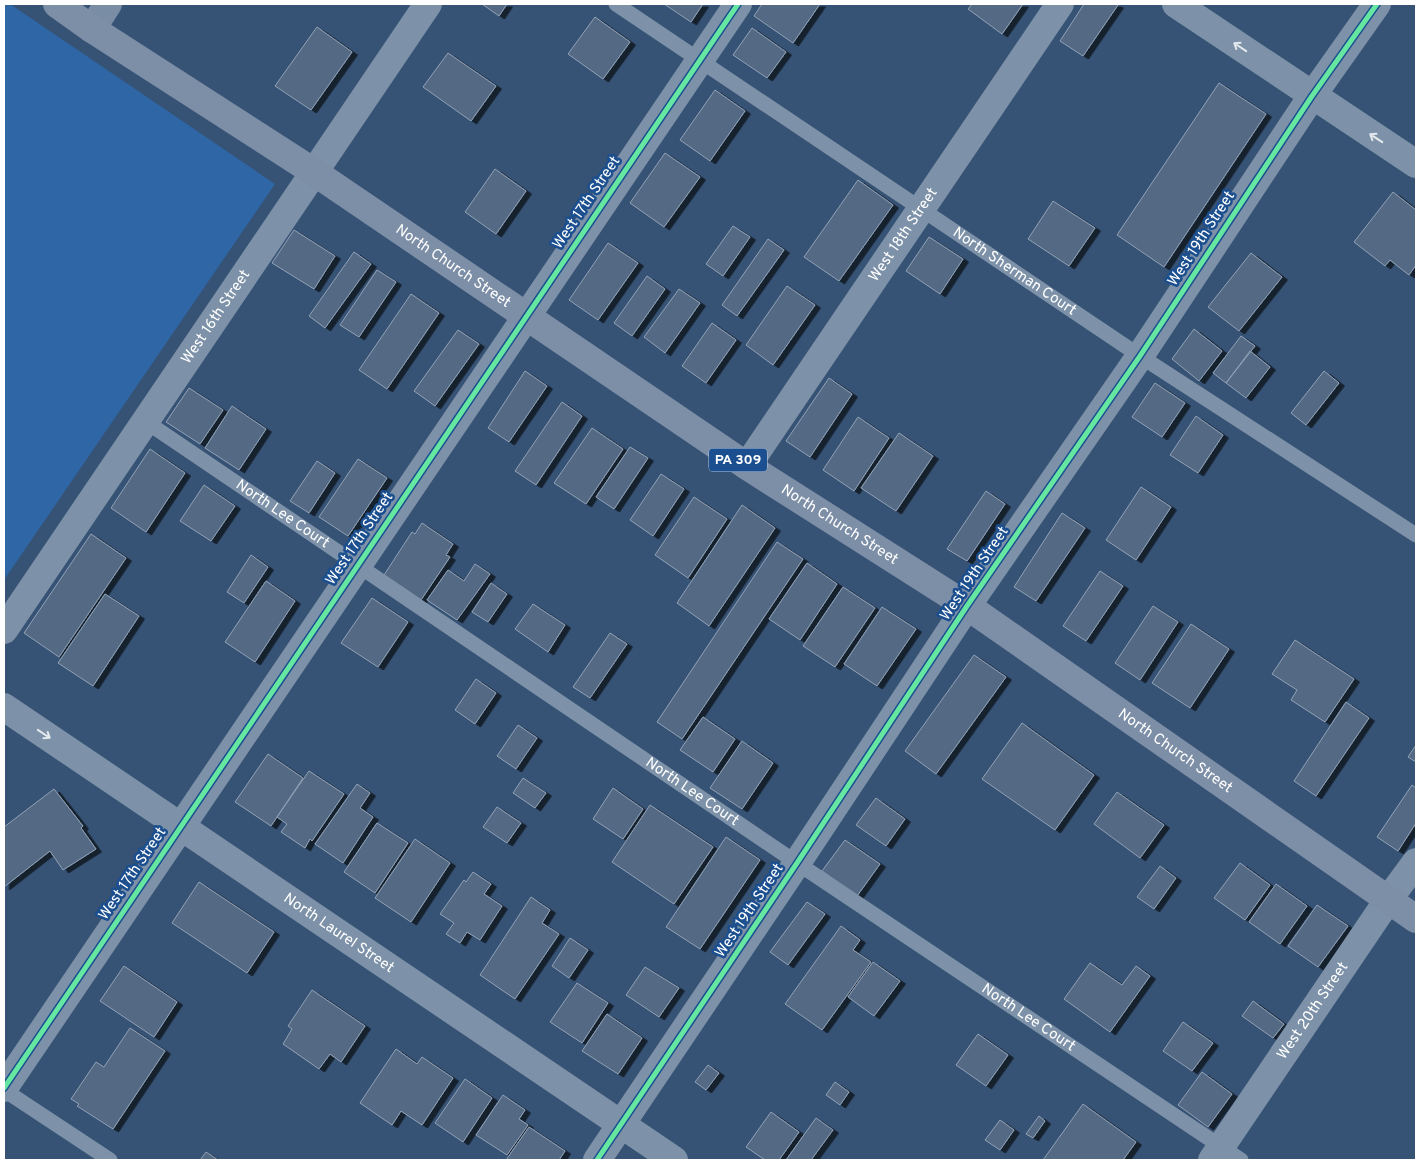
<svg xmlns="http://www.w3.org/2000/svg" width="1420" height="1164" font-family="Overpass,sans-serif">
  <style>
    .green { fill: #2f66a5 }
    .building { fill: #526984; stroke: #92a2b6; filter: url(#shadow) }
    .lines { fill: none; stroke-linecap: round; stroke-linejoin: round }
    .service { stroke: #7d92a8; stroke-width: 15 }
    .minor { stroke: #7d92a8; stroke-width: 28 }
    .secondary { stroke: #798da4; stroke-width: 28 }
    .primary { stroke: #7d8ea7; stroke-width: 28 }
    .cycleway-casing { stroke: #1b4f8f; stroke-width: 8 }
    .cycleway { stroke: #66e7a1; stroke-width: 5 }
    .oneway { stroke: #e5e9ee }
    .labels { text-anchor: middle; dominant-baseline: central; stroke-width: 5; stroke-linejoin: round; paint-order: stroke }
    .shield { fill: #1b4f8f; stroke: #bbcadd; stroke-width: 1 }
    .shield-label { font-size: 14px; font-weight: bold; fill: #fff }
    .street-label { font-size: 15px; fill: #fff; stroke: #1b4f8f }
  </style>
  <defs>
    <filter id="shadow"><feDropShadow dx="5.5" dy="3" stdDeviation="0" flood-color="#0009"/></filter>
  </defs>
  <rect width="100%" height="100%" fill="#365274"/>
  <path class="green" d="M4,4H10L275,184L4,580Z"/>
  <path class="building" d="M482,4H507L499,16Z
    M664,4H703L691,22Z
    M762,4H820L793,43L754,16Z
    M972,4H1023L1002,34L968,9Z
    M1084,4H1115L1118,5L1083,56L1060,41Z
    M595,17L630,42L603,79L568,54Z
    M317,27L352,52L311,110L275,86Z
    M752,28L786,52L767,78L733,55Z
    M448,53L496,86L471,121L423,87Z
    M1219,83L1266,114L1164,267L1117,235Z
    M715,90L745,111L710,161L680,140Z
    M665,153L700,177L664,227L630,203Z
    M495,169L526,191L496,234L465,212Z
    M858,180L893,205L839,281L804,257Z
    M1393,192L1416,210V265L1409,275L1390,260L1385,266L1354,242Z
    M1053,201L1095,228L1069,266L1028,239Z
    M733,226L750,237L723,276L706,264Z
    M294,230L335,256L314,289L272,263Z
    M929,237L963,259L940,294L906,271Z
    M768,239L784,250L737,316L722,305Z
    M608,243L638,263L598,320L569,300Z
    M354,252L371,264L325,328L309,316Z
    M1251,253L1282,277L1239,331L1208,307Z
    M377,270L396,282L359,337L340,325Z
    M647,276L665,289L632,336L614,323Z
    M787,286L815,305L773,365L746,345Z
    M679,289L700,303L665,353L644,337Z
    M411,294L439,313L387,389L359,370Z
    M712,323L736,340L706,383L682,366Z
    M1194,329L1222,351L1199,381L1172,359Z
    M458,330L479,344L435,406L414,391Z
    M1241,336L1255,346L1226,383L1213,373Z
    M1250,351L1270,367L1246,398L1226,383Z
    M525,371L547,386L509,442L488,428Z
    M1324,371L1339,383L1306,425L1291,413Z
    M829,378L852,394L810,457L786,441Z
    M1155,383L1185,403L1162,437L1132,417Z
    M189,388L223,410L200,444L166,422Z
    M562,402L582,416L536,485L515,471Z
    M232,406L266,429L239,470L205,448Z
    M1196,416L1223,435L1198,473L1170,455Z
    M858,417L889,438L854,491L823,470Z
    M592,428L623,449L586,504L554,483Z
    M899,433L933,456L896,511L861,488Z
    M630,447L648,458L614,509L596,497Z
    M150,449L185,473L146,532L111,508Z
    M358,459L387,478L348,536L319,517Z
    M317,461L335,473L309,513L290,501Z
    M661,474L684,489L653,536L630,520Z
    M204,485L235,506L211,541L180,521Z
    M1141,487L1171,507L1136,560L1106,540Z
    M986,491L1005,504L967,561L947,549Z
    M694,497L727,519L688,578L655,555Z
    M742,505L775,528L709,626L677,603Z
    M1062,513L1085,528L1036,601L1014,587Z
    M422,523L453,544L446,555L450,557L421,600L384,575L412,532L415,534Z
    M91,534L126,558L59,657L24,633Z
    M777,542L803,559L682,739L657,722Z
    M251,555L268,567L244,603L227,592Z
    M807,563L837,584L800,640L769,619Z
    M475,564L490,574L457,620L427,600L448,570L464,581Z
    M1100,571L1123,586L1086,641L1063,626Z
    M266,581L295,601L255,662L225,642Z
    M491,583L507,594L488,622L472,612Z
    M843,587L875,608L835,667L803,646Z
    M105,594L139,616L93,686L58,663Z
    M372,598L408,622L378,667L341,643Z
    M533,604L565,625L548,652L515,629Z
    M1153,606L1178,622L1140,680L1115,663Z
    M882,607L916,629L877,686L844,664Z
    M1191,624L1229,649L1190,708L1152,683Z
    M610,633L627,644L590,698L573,687Z
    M1295,640L1354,679L1325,722L1291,700L1297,690L1272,674Z
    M974,655L1006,677L936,774L905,751Z
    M476,679L496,693L475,724L455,710Z
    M1346,702L1369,718L1316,796L1294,781Z
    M703,717L735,739L713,772L680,750Z
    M1022,723L1094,775L1055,830L982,779Z
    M518,725L537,738L516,769L497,756Z
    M742,741L773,763L742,809L710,788Z
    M1416,745V762L1408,757Z
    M268,754L303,778L271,826L235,802Z
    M309,771L344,794L312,841L310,839L305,848L281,832L287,824L277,817Z
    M523,778L546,793L535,808L513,793Z
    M357,784L370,793L360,808L373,817L343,863L315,844Z
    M1412,785L1416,788V823L1398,851L1377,837Z
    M613,788L643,809L623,839L593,819Z
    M54,789L83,826L81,828L96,849L63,870L50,851L4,887V827Z
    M1117,792L1164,825L1140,858L1094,824Z
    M876,798L905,819L886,846L856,825Z
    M650,805L713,847L674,904L612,862Z
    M497,807L521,823L507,843L483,827Z
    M377,823L408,843L375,893L344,872Z
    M726,837L760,860L700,949L666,927Z
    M415,839L450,863L411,922L375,898Z
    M845,840L880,864L857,896L822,871Z
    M1240,863L1270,885L1245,920L1214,898Z
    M1160,866L1176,878L1154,909L1137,897Z
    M473,872L491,884L484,894L502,906L480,940L467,932L460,943L446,934L454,923L440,914L464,880L466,882Z
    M199,882L274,932L247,973L172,923Z
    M1276,884L1307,906L1280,944L1249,922Z
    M531,897L550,910L542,923L559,934L515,999L480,975Z
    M807,902L825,914L788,965L770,952Z
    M1317,905L1348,926L1318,967L1288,946Z
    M841,926L860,940L853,950L871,962L822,1030L785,1004Z
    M570,938L588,950L569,978L552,966Z
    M873,962L900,981L874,1016L848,997Z
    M1090,963L1122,985L1136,966L1150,976L1110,1032L1064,999Z
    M124,966L177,1002L154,1037L100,1001Z
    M645,967L679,988L659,1017L626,995Z
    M577,983L608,1003L582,1043L550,1022Z
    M312,990L365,1026L341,1062L330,1054L319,1069L283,1044L292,1029L288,1026Z
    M1253,1001L1284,1024L1273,1038L1242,1016Z
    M607,1014L642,1038L618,1074L582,1051Z
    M1183,1022L1213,1043L1192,1071L1163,1051Z
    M130,1028L165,1051L113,1129L77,1106L79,1104L71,1099L96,1062L104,1067Z
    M978,1034L1008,1055L986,1086L956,1065Z
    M396,1049L417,1064L422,1057L453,1078L422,1125L401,1111L392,1125L360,1103Z
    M708,1065L719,1073L706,1090L695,1082Z
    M1202,1072L1232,1094L1208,1127L1178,1105Z
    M465,1079L492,1098L463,1142L435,1123Z
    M835,1082L849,1092L840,1105L826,1095Z
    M503,1095L525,1110L519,1119L528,1125L507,1155L476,1135Z
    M1083,1104L1136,1142L1123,1160H1043Z
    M771,1112L799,1132L779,1160H765L746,1147Z
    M1039,1116L1045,1121L1033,1138L1026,1134Z
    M816,1118L833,1130L811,1160H786Z
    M1000,1120L1014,1130L1000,1150L985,1140Z
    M529,1127L565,1151L559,1160H506Z
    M206,1152L218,1160H200Z"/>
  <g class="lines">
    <g class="service">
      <path id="s1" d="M616,4L1140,356L1416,535"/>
      <path id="s2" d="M145,421L797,863L1241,1160"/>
      <path d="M4,1090L110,1160"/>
    </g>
    <g class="minor">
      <path d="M1176,4L1416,164"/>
      <path id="s3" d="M747,466L1060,4"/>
      <path id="s4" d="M4,630L428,4"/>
      <path id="s5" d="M4,707L674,1160"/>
      <path d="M4,1088L738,4"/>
      <path d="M597,1160L797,863L967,606L1140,356L1312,96L1377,4"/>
      <path id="s6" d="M1212,1160L1388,900L1416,862"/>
    </g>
    <path class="secondary" d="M92,29L108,4"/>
    <path class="primary" id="s7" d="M57,4L92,29L314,172L747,466L967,606L1416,919"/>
    <defs>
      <path id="cycleway" d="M4,1088L738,4
        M597,1160L797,863L967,606L1140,356L1312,96L1377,4"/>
    </defs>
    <use href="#cycleway" class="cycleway-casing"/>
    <use href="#cycleway" class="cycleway"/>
  </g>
  <defs><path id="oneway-shaft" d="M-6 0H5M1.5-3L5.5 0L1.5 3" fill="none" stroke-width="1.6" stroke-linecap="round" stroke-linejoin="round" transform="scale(1.25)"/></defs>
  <g class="oneway">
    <use href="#oneway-shaft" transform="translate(1240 47) rotate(-146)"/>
    <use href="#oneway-shaft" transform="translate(1376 138) rotate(-147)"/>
    <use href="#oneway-shaft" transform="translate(44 734) rotate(34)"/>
  </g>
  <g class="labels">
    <rect class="shield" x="709" y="448.5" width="58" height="23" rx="4"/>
    <g class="shield-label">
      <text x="738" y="460">PA 309</text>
    </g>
    <g class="street-label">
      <text transform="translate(587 203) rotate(-56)">West 17th Street</text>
      <text stroke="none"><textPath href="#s3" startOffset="279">West 18th Street</textPath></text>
      <text transform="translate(1202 239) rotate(-57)">West 19th Street</text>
      <text stroke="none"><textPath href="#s7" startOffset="475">North Church Street</textPath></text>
      <text stroke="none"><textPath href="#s1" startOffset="480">North Sherman Court</textPath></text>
      <text stroke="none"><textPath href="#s4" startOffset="378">West 16th Street</textPath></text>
      <text stroke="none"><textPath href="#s2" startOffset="166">North Lee Court</textPath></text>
      <text stroke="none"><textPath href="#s7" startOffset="940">North Church Street</textPath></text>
      <text transform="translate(360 539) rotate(-56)">West 17th Street</text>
      <text transform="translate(975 574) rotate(-56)">West 19th Street</text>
      <text stroke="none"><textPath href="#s7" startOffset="1345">North Church Street</textPath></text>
      <text stroke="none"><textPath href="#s2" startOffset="661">North Lee Court</textPath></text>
      <text transform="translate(133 874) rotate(-56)">West 17th Street</text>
      <text transform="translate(750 911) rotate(-56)">West 19th Street</text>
      <text stroke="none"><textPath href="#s5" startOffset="404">North Laurel Street</textPath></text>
      <text stroke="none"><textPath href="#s6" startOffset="180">West 20th Street</textPath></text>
      <text stroke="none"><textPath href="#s2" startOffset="1066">North Lee Court</textPath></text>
    </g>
  </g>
  <rect width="1420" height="1164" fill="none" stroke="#ffffff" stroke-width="10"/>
</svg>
